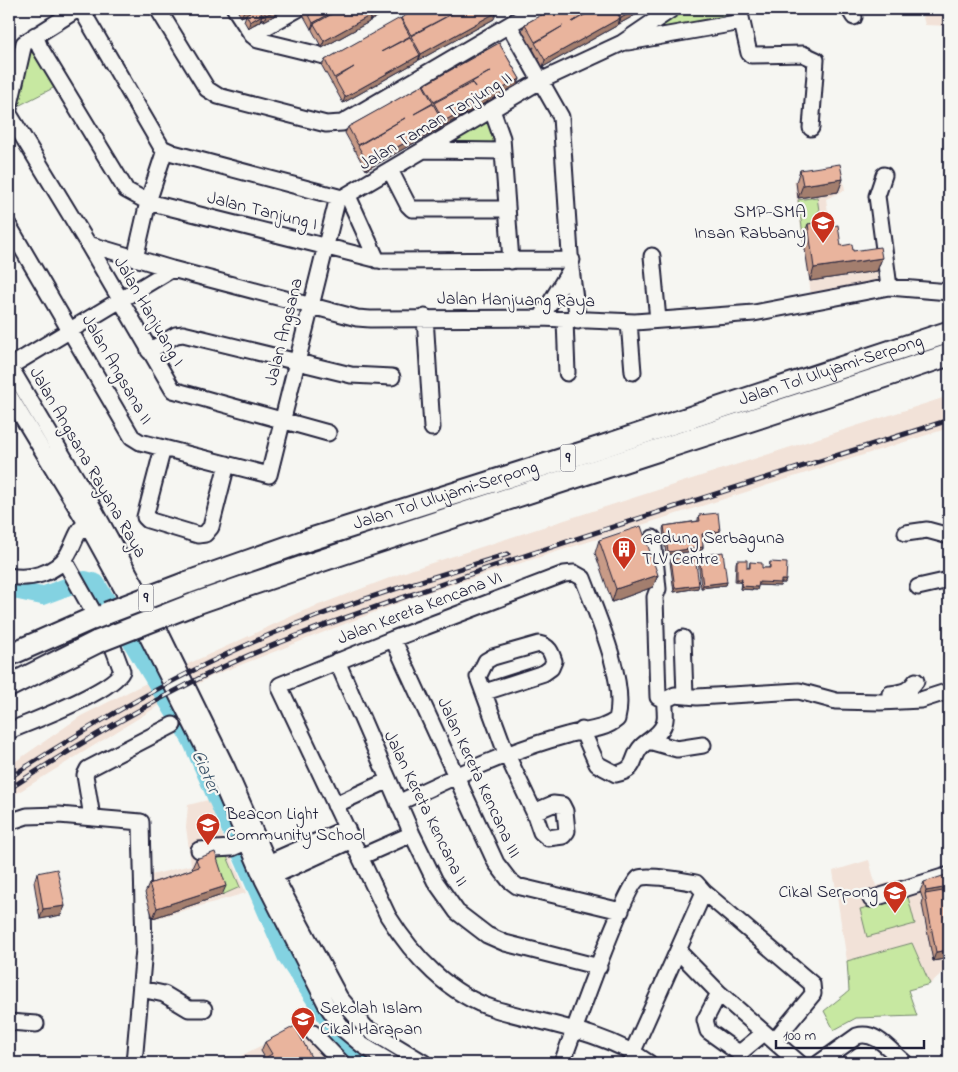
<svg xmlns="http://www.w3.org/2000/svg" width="958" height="1072" font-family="'Indie Flower',sans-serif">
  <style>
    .built { fill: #f2e2d8 }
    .green { fill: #c7e8a1; stroke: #74856e }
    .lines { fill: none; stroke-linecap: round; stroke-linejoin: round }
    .river { stroke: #83d2e1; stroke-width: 18 }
    .minor-casing { stroke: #22223b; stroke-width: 19 }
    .highway-casing { stroke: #22223b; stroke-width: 25 }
    .minor { stroke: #f6f6f2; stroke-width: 15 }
    .highway { stroke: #f6f6f2; stroke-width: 21 }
    .rail-casing { stroke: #22223b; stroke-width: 5 }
    .rail { stroke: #f6f6f2; stroke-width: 3; stroke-dasharray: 9; stroke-linecap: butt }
    .highway-bridge-casing { stroke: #22223b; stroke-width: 25; stroke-linecap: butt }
    .highway-bridge { stroke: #f6f6f2; stroke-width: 21 }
    .wall { fill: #c89b87; stroke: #22223b }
    .shaded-wall { fill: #a37e6e; stroke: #22223b }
    .building { fill: #e9b49d; stroke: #22223b }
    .labels { text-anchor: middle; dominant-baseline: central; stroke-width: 4.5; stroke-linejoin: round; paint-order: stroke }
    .shield { fill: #f6f6f2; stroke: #626272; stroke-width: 1 }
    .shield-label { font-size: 16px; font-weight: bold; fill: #22223b }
    .street-label { font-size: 18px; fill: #22223b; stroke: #f6f6f2 }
    .poi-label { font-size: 18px; fill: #22223b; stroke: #f6f6f2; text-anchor: start }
    .water-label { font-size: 19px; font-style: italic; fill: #3f576d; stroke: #f6f6f2 }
  </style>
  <rect width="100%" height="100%" fill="#f6f6f2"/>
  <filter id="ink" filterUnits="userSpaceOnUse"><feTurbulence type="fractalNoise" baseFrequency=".02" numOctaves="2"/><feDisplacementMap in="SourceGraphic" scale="10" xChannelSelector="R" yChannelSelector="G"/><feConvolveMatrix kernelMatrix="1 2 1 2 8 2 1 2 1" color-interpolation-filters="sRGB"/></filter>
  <g filter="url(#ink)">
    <path class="built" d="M921,9H949V26L925,25Z
      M842,174L845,190L826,199L831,232L857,258L879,255L883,283L811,294L794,181Z
      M949,396V428L416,596L212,676L155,708L9,798V766L81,716L138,687L303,611L413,569Z
      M208,800L246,893L147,921L143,877L191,865L186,827L188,805Z
      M869,860L876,886L949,867V966L930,984L912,943L847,961L833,871Z
      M313,1019L356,1063H227Z"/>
    <path class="green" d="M684,9H731L732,16L649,31Z
      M34,42L59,85L20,105L16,98L28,46Z
      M489,116L498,148L435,147Z
      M817,197L822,231L803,234L798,200Z
      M226,854L240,887L222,895L211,862Z
      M908,897L915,924L867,937L860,909Z
      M912,943L930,984L908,990L917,1016L856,1018L834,1030L824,1011L849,991L847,961Z"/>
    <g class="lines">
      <path class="river" d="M9,589L42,596L85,580L96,583L191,740L287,958L343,1041L372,1063"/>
      <defs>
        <path id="minor" d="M81,9L162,148L173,153L342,198L540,81L622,43L672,9
          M158,9L207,89L218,96L326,124L342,123L536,9
          M235,9L252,35L258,40L324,56L404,9
          M739,9L749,53L751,55L803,54L816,60L811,128
          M849,9L854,17
          M509,25L561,117L571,269L578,321
          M35,35L40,48L126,190L148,202L383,261L572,260
          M252,35L298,9
          M628,42L742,22
          M9,109L24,43L78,9
          M492,110L502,138L511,261
          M9,114L88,244L173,390L328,433
          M425,150L503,151
          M390,170L408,205L412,209H507
          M884,175L877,196L889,287
          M348,196L377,260
          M9,226L132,437L140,442L269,475L338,197
          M88,244L172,269L357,318L370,319L541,318L635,322L754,313L889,287L949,292
          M652,256L658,320
          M135,259L148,202L165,150
          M425,317L432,428
          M541,318L571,269
          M565,320L567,373
          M629,322L633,372
          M149,351L176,335L183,334L351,375L392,377
          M9,365L88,498L148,607L227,768L274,875L340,998L366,1028L424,1063
          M9,367L172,269
          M9,395L86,523L135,612L217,774L263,880L327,1006L344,1030L362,1045L392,1063
          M163,448L145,517L148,520L198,535L205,534L211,527L227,464
          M906,533L927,530L949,536
          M653,538L658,589L655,597L658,697L665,700
          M9,576C29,580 56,574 68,554C78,537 75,529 94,518
          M918,587L949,580
          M683,638L685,696
          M393,639L496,863L509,880L517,886L621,911
          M337,661L412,834L435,881L457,912L487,935L505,943L599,967
          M485,692L544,673L551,668L554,661C551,652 549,646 539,644L493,657L486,661L478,677L506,753L534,812L553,804L562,805L565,811L567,831L563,836L548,838L541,832L534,812
          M890,694C903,692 908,692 916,681
          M582,730L597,764L616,774C639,769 630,758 642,746C649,739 660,735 664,724C667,717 664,708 665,700L675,695L697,697L799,691L836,701L880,702L921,700L949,691
          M9,731C32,721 112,692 122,671L113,647L64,560
          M649,741L677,749L703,745
          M398,803C453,777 507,751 567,735C583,730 603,731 617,719C627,681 597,615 583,578L574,573L564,574L393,639L280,685V688L388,916C413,956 449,995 495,1009C548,1025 604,1031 649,1063
          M335,805L387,781
          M92,817L85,775L88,769L173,725
          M9,822L27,816L59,815L141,822L144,949L134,1063
          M199,850L232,848L246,842
          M360,857L412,834
          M261,866L347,828
          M267,879L352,840
          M871,899L949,875
          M678,951L719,993L799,1063
          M141,989L164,994L189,1009H204
          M719,993L705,1020L708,1031L736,1051H742L764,1033
          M9,1022L36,1024
          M313,1033L342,1063
          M633,1051L704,892
          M562,1063C571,1039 625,886 639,878C648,874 685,881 696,883L704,892L812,984L813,994L774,1041
          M819,1063L857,1036C876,1030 891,1052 905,1063"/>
        <g id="highway">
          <path id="s1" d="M186,583L305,541L604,446L949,332"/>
          <path d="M194,604C444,517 698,439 949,355"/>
          <path d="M9,655L91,619"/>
          <path d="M9,686L97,642"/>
        </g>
      </defs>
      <use href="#minor" class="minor-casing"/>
      <use href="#highway" class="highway-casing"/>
      <use href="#minor" class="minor"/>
      <use href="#highway" class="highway"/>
      <defs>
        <path id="rail" d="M9,778C99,719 195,664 296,624C365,597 437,576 508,554
          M9,789C70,749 133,712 198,679C282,637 371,609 459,578C622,522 786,472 949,420"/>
      </defs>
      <use href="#rail" class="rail-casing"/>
      <use href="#rail" class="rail"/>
      <defs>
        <path id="highway-bridge" d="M107,613L186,583
          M97,642L194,604"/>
      </defs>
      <use href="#highway-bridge" class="highway-bridge-casing"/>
      <use href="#highway-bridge" class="highway-bridge"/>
    </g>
    <path class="wall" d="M238,9H254V10L256,9H287L264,21L262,18L260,21L248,28L244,21L246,15L241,17L237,10Z
      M302,9H391L370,21L369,20V22L322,48L312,30V28L311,29L301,11Z
      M552,9H646L619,24V23L618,25L543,67L533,49L534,47L532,48L522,30L525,24Z
      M401,18L494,19L419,60L418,59V61L343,103L333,85V84H332L322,66L325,60L400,19Z
      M499,43L520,79L517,85L442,127V126L441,128L366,170L356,152V150L355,151L345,133L348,127L423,86L424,85Z
      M800,170L843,179L838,192L798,198L796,182Z
      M808,224L828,227L841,246L853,251L882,258L877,271L810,281L803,237Z
      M699,515L720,531L719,534L702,537L703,547L702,550L666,555L663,529L664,526L698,521V519Z
      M599,540L658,575L653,587L612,602L595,553Z
      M699,556L727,582L726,585L701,588L698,559Z
      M671,559L698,588L674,592L670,562Z
      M737,560L747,568H749L750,562L762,568H769L770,562L785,583H781L780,586L758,585L757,590L740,589L741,582H735L736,563Z
      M196,859L222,895L153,918L145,893L149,884L193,869L192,868Z
      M37,873L65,906L61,915L40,919L34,882Z
      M924,882L949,958L933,961L922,904L923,900L920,891Z
      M265,1042L313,1061L312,1063H259L260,1061L265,1058L261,1051Z"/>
    <path class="shaded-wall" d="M248,9H254V11L241,17L244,11Z
      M278,9H287L264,21L266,15Z
      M338,9H348L314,24L312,28L311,29L313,23Z
      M383,9H391L370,21L372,15Z
      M637,9H646L619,24L621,18Z
      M497,12L494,19L419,60L421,54Z
      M262,15L260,21L248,28L250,22Z
      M371,15L369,22L322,48L324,41Z
      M620,18L618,25L543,67L545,60Z
      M420,55L418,61L343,103L345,97Z
      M520,79L517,85L442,127L444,121Z
      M443,122L441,128L366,170L368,163Z
      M843,179L838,192L798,198L803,185Z
      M882,258L877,271L810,281L814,268Z
      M720,531L719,534L701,537L702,534Z
      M703,547L702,550L666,555L668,552Z
      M658,575L653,587L612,602L616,589Z
      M737,579H742L741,582H735Z
      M781,580H786L785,583H781L780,586L757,585L759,582Z
      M727,582L726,585L701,588L703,585Z
      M699,585L698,588L674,592L675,588Z
      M741,586L758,587L757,590L740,589Z
      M226,886L222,895L153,918L157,908Z
      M949,887V896L925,894L926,891Z
      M65,906L61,915L40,919L43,909Z
      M949,950V958L933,961L936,952Z"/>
    <path class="building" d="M256,9H259L262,15L250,22L246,14Z
      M262,9H278L266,15Z
      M306,9H338L313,23Z
      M341,9H367L371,15L324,41L314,24Z
      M369,9H383L372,15Z
      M417,9H495L497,12L421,54L411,36L459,10L411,35L401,18Z
      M552,9H594L572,22L595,9H615L620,18L545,60L535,43L563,26L535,42L525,24Z
      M616,9H637L621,18Z
      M400,18L410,36L381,52L410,37L420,55L345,97L335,79L354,67L334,78L325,60Z
      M499,43L520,79L444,121L434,103L472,83L475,87L472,82L491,71L434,102L424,85Z
      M423,85L433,103L414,114L433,104L443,122L368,163L358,146L405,118L358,145L348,127Z
      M840,164L843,179L803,185L800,170Z
      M828,221V227L838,225L841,246L852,244L853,251L880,247L882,258L814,268L808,224Z
      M718,513L720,531L702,534L703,547L668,552L664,526L700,521L699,515Z
      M641,526L658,575L616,589L599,540Z
      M723,552L727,582L703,585L699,556Z
      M695,556L699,585L675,588L671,559Z
      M737,560H747V568H750V562L762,563V568H770V562L787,563L786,580H781V583L759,582L758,587L741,586L742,579H737Z
      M215,852L226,886L157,908L149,884L199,867L196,859Z
      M57,869L65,906L43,909L37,873Z
      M949,874V887L926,891L924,882Z
      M949,890V950L936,952L925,894Z
      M295,1026L313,1061L309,1063H261L260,1061L272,1054L265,1042Z
      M245,1056L250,1063H231Z"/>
  </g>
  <defs>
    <symbol id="school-pin" viewBox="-11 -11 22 30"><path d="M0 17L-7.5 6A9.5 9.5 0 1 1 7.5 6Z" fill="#c8321e" stroke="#f6f6f2"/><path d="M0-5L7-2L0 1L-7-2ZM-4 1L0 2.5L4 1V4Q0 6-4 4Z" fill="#fff"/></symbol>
    <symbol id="building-pin" viewBox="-11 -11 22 30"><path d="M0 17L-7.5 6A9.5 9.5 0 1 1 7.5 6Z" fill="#c8321e" stroke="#f6f6f2"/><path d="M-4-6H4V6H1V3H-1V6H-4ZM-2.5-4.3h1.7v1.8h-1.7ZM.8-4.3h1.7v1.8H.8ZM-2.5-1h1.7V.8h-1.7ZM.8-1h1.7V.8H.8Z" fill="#fff"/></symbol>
  </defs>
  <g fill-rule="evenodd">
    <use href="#school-pin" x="809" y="209" width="28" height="38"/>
    <use href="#building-pin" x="610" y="535" width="28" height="38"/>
    <use href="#school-pin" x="194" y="811" width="28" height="38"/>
    <use href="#school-pin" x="881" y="879" width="28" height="38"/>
    <use href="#school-pin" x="289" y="1005" width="28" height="38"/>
  </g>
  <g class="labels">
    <g class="shield">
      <rect x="560.5" y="444.5" width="15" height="27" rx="4"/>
      <rect x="138.5" y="584.5" width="15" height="27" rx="4"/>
    </g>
    <g class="shield-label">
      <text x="568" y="458">9</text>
      <text x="146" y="598">9</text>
    </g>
    <g class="street-label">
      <text transform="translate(436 122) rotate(-31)">Jalan Taman Tanjung II</text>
      <text transform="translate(262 212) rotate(14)">Jalan Tanjung I</text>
      <text transform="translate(516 301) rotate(1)">Jalan Hanjuang Raya</text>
      <text transform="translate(148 312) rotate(60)">Jalan Hanjuang I</text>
      <text transform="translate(285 332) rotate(-76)">Jalan Angsana</text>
      <text transform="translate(116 370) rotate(60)">Jalan Angsana II</text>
      <text stroke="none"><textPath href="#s1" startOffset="679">Jalan Tol Ulujami–Serpong</textPath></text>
      <text transform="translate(87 463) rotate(60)">Jalan Angsana Rayana Raya</text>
      <text stroke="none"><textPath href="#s1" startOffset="274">Jalan Tol Ulujami–Serpong</textPath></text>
      <text transform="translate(420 609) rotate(-21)">Jalan Kereta Kencana VI</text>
      <text transform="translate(478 778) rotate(65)">Jalan Kereta Kencana III</text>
      <text transform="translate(425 809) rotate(64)">Jalan Kereta Kencana II</text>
    </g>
    <g class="poi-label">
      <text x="806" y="213" text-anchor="end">SMP-SMA<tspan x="806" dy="21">Insan Rabbany</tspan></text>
      <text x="642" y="539">Gedung Serbaguna<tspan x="642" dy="21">TLV Centre</tspan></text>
      <text x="226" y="815">Beacon Light<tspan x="226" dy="21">Community School</tspan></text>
      <text x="878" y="893" text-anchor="end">Cikal Serpong</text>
      <text x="320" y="1009">Sekolah Islam<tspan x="320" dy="21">Cikal Harapan</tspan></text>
    </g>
    <g class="water-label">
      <text transform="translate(205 772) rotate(66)">Ciater</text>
    </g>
  </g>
  <rect width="958" height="1072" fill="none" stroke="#f6f6f2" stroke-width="30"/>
  <rect x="15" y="15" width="928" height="1042" fill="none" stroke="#22223b" stroke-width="2" filter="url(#ink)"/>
  <path d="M776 1040v8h148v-8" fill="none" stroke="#22223b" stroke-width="2.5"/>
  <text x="783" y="1040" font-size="15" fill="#22223b" stroke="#f6f6f2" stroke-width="4" paint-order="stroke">100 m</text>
</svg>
